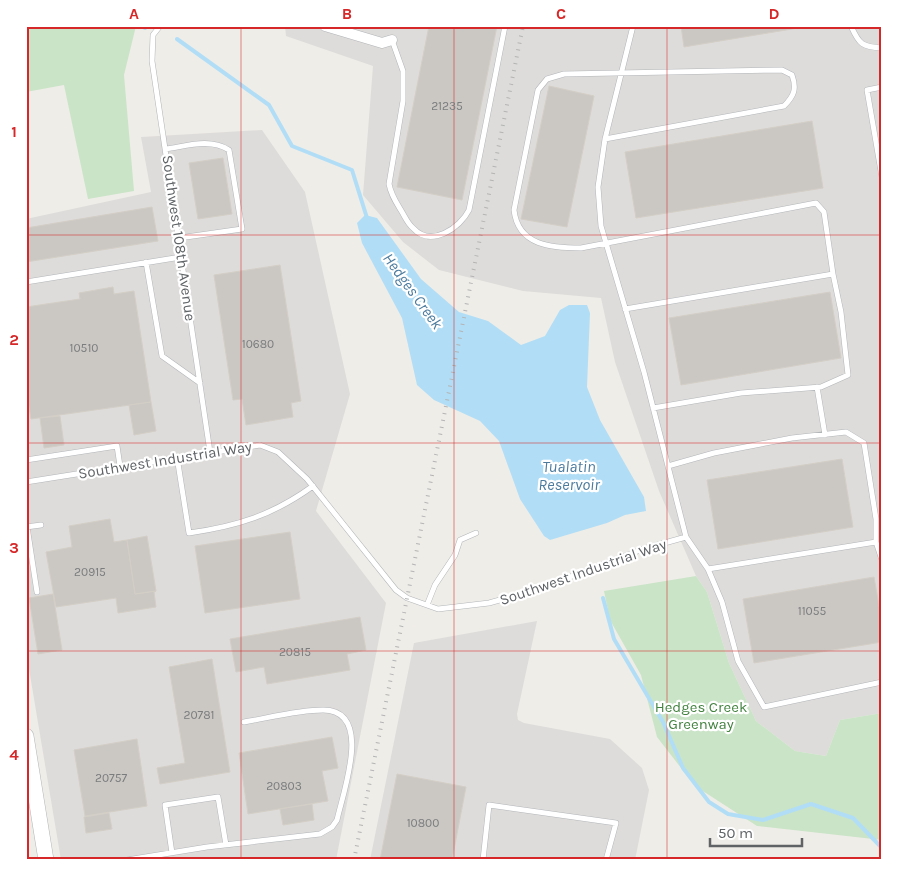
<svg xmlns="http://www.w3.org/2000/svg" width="908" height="886" font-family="Karla,sans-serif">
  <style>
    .industrial { fill: #dedcda }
    .green { fill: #cae4c7 }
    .water { fill: #b1def6 }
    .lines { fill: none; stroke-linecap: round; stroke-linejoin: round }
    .stream { stroke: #b1def6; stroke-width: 4 }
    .building { fill: #cbc8c4; stroke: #d3cec6 }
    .lane-casing { stroke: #b2b5b8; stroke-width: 6 }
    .street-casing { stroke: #b2b5b8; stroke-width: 11 }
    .secondary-casing { stroke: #b2b5b8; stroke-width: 16 }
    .lane { stroke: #fff; stroke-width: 5 }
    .street { stroke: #fff; stroke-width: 10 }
    .secondary { stroke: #fff; stroke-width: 15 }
    .rail { stroke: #b3b4b4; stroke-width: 4; stroke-dasharray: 1 6; stroke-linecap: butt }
    .grid { fill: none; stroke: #d62828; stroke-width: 1; stroke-opacity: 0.55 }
    .labels { text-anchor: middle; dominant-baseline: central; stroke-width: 4.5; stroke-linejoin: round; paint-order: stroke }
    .number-label { font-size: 12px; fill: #7a7c7e }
    .street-label { font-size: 15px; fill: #5f6366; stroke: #fff }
    .park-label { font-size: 15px; fill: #438340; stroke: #fff }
    .water-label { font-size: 16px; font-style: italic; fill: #4c7b9e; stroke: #fff }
    .neatline { fill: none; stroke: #d62828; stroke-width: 2 }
    .grid-label { font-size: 16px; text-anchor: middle; font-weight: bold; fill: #d62828 }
  </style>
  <rect width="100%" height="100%" fill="#efede8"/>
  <path class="industrial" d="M285,26H882V713L840,720L826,756L795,751L756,721L729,663L707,592L696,576L659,491L615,362L601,298L523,291L439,270L403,242L363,195L373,66L286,36Z
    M262,130L305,192L350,394L316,511L386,603L336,860H61L26,651V219L151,192L141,137Z
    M537,621L517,714L518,720L524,723L610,739L642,768L649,790L635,860H370L414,643Z"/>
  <path class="green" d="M26,26H136L124,75L134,191L88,199L64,85L26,92Z
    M696,576L707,592L729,663L756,721L795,751L826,756L840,720L882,713V840L757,826L695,786L657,737L641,675L610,620L604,591Z"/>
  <path class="water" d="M365,215L377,218L421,279L459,312L488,321L521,345L545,336L560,310L569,305H587L590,313L587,387L600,420L644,497L646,511L625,515L607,523L550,540L544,536L520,499L499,441L480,421L434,400L417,385L402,318L362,243L357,223Z"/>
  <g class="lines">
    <path class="stream" d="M141,26L145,28
      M177,39L269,105L292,146L352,170L367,218
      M603,598L614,639L663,722L683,768L709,802L728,814L763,820L811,804L853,818L882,848"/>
  </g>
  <path class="building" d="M429,26H497L462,200L397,187Z
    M681,26H804V27L684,47Z
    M549,86L594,96L567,227L521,219Z
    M812,121L823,188L636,218L625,152Z
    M223,158L232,214L198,219L189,163Z
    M152,207L158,241L26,262V228Z
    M280,265L301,401L291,403L293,417L246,425L242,399L233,400L214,275Z
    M113,287L114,294L134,291L151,402L31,419L26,389V307L80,299L79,293Z
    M830,292L841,358L681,385L669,318Z
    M151,402L156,431L134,435L129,405Z
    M60,416L64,445L44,448L40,418Z
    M842,459L853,527L718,549L707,480Z
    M110,519L114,542L127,540L135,594L156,591L154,592L156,607L118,613L116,598L56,607L46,552L72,547L69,526Z
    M290,532L300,599L205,613L195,546Z
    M147,536L156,591L135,594L127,540Z
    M874,577L882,622V642L754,663L743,599Z
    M53,594L62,650L38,654L29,598Z
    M360,617L366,650L347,654L350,670L267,684L264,667L236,672L230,639Z
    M212,659L230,772L160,784L157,768L185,763L169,667Z
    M332,737L338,768L322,771L328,801L248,814L239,753Z
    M137,739L147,806L85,816L74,750Z
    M397,774L466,787L452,860H380Z
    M312,804L314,820L283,825L280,809Z
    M109,813L112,829L86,833L84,817Z"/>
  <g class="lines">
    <defs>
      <path id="lane" d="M160,26L153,35L152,61L210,452
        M851,26C859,44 862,47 882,48
        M392,40L403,71V101L389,184C391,195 396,202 402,212C405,217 408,224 413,228C431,248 460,228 469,210L505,26
        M882,87L867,90L882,177
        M605,139L784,106C794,96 797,89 792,75L782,70L564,74L547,79L538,90L514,210C518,246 552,248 581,248L816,203L824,212L833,274
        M166,149C187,146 210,138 229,150L242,229L179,238
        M146,262L162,356L200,383
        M26,282L181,257
        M625,309L833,274L841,312L848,375L821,387L741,393L653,408
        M817,387L825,435
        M177,457L189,533C238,526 273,515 313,486
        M26,460L117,446L120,466
        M668,466L714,453L792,438L846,432L864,443L876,519V542
        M26,482L260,445L278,452L307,479L396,590L407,598L438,609L489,603L536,590L643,549L686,537L644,372L601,226L598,187L605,139L633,26
        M26,527L41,525
        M27,527L37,592
        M686,537L708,569L722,602L738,661L764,707L882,682
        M708,569L876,542L882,560
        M427,605L435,585L455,555L460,540L476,533
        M172,853L165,805L218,797L226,845
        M127,860L207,847L320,834L332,827L337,820C343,792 374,710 323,710C298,710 268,718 244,722
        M483,860L489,805L616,823L606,860"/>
      <path id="street" d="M325,26L382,43L392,40"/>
      <path id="secondary" d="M26,736L46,860"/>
    </defs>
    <use href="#lane" class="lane-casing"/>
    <use href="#street" class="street-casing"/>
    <use href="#secondary" class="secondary-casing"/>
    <use href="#lane" class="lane"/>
    <use href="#street" class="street"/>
    <use href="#secondary" class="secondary"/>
    <path class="rail" d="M354,860L523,26"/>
  </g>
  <path class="grid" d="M241,26V860M454,26V860M667,26V860M26,235H882M26,443H882M26,651H882"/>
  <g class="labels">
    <g class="number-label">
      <text x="447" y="106">21235</text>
      <text x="258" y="344">10680</text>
      <text x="84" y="348">10510</text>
      <text x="90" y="572">20915</text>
      <text x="812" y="611">11055</text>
      <text x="295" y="652">20815</text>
      <text x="199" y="715">20781</text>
      <text x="111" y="778">20757</text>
      <text x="284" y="786">20803</text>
      <text x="423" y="823">10800</text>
    </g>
    <g class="street-label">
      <text transform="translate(179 238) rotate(82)">Southwest 108th Avenue</text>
      <text transform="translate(165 460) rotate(-9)">Southwest Industrial Way</text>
      <text transform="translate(583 572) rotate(-19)">Southwest Industrial Way</text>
    </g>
    <g class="park-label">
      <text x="701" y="707">Hedges Creek<tspan x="701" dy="17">Greenway</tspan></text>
    </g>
    <g class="water-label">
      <text transform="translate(413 291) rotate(54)">Hedges Creek</text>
      <text x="569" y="466">Tualatin<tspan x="569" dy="18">Reservoir</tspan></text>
    </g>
  </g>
  <rect width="908" height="886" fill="none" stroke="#ffffff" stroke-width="55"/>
  <path d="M710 838v8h92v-8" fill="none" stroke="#5f6366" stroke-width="2.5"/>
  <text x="718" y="838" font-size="15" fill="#5f6366" stroke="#ffffff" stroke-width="4" paint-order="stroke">50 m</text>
  <rect x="28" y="28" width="852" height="830" class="neatline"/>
  <g class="grid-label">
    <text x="134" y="19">A</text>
    <text x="347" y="19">B</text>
    <text x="561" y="19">C</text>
    <text x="774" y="19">D</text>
    <text x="14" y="137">1</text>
    <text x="14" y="345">2</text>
    <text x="14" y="553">3</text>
    <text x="14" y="760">4</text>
  </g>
</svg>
